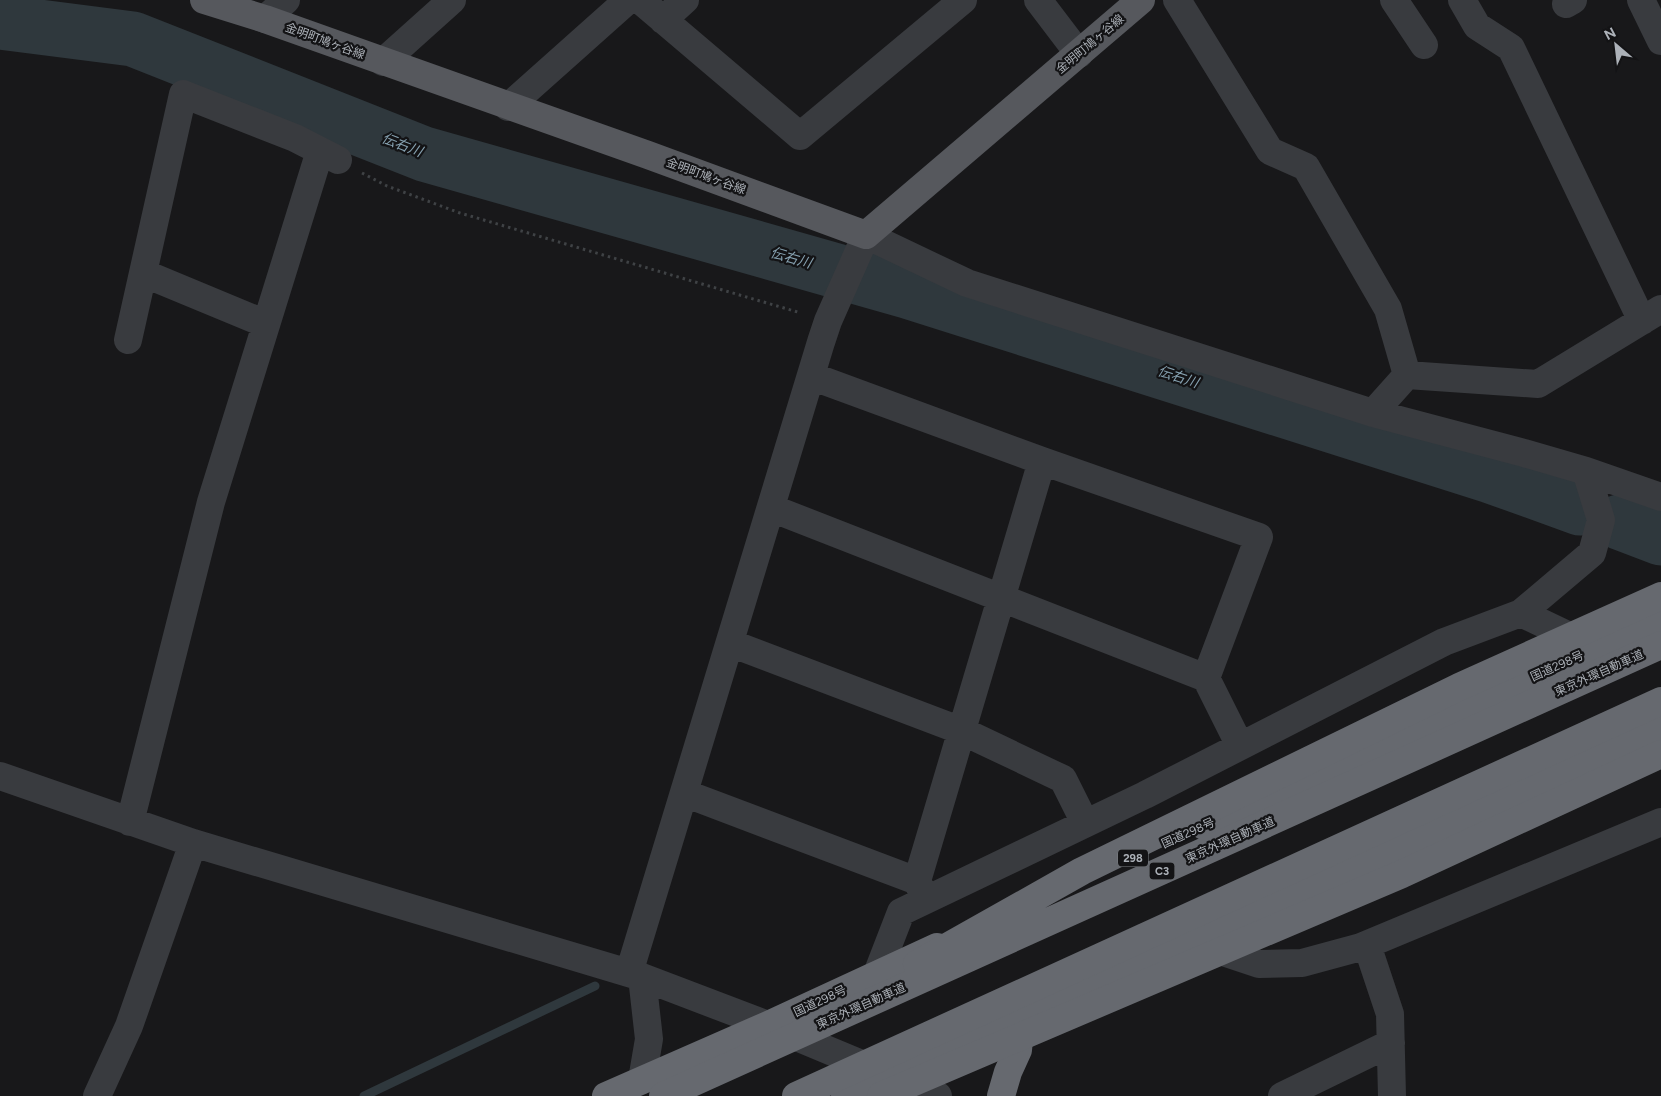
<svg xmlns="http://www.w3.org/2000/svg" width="1661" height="1096" font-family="Figtree,'Noto Sans JP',sans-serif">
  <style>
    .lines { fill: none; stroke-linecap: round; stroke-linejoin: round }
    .stream { stroke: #2f383d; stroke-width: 9 }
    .river { stroke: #2f383d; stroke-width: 55 }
    .path { stroke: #3f4245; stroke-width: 3; stroke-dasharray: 2.5 4; stroke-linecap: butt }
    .minor { stroke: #393b3f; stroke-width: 28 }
    .major { stroke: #56585d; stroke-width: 28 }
    .highway { stroke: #66696f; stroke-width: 28 }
    .highway-bridge { stroke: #66696f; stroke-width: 28 }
    .labels { text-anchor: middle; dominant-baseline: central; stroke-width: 4.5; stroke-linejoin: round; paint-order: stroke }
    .shield { fill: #131315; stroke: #7e8287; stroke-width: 1 }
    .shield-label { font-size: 11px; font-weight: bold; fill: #acb1b8 }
    .street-label { font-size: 12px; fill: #acb1b8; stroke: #131315 }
    .water-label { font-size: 14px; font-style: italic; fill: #86a1b0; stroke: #131315 }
  </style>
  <rect width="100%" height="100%" fill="#18181a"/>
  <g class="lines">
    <path class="stream" d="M364,1096L595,986"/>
    <path class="river" d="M0,22L133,39L424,154L907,291L1491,476L1580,508
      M1619,522L1661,538"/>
    <path class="path" d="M362,173L387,186L460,213L801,313"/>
    <path class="minor" d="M640,0L800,136L963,0
      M1038,0L1079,54
      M1177,0L1270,151L1306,167L1388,309L1407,375
      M1394,0L1424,45
      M1462,0L1477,26L1511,48L1642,321
      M1641,0L1661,41
      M1566,4L1573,0
      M265,19L286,0
      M663,20L685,0
      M383,62L452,0
      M508,107L628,0
      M143,273L266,324
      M128,340L183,94L295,138L338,160
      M811,376L1042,461L1259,537L1206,678
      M1373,413L1407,375L1538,384L1661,309
      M771,508L1206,678L1240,746
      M1521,613L1592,553L1601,520L1586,471
      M730,643L962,731L1063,779L1085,823
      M0,776L193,843L642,977L768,1025L938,1096
      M684,793L917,881L925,898
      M130,822L211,502L320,151
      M917,881L1042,461
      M1367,945L1390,1014L1392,1096
      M1205,946L1259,964L1302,963L1361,947L1661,822
      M629,973L821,342L828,321L866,235L967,283L1373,413L1524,453L1586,471L1661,497
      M877,974L901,912L1145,795L1444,642L1521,613L1588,645
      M642,1080L649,1039L642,977
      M97,1096L129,1026L193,843
      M1282,1096L1391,1043"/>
    <path class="major" d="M204,0L265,19L648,155L866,235L1141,0"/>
    <path class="highway" d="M1204,826L1661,618
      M606,1096L768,1025L937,947
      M845,1096L1661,728
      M1001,1096L1008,1072L1018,1050L1021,1017"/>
    <path class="highway-bridge" d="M917,964L1082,871L1459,687L1661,596
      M663,1096L1661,645
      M796,1096L1661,701
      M881,1096L1402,874L1661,754"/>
  </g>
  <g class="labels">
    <g class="shield">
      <rect x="1118" y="849.5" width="30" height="17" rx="4"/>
      <rect x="1149.5" y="862.5" width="25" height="17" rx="4"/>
    </g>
    <g class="shield-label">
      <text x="1133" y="858">298</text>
      <text x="1162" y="871">C3</text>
    </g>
    <g class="street-label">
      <text transform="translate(325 41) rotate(20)">金明町鳩ヶ谷線</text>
      <text transform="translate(1090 44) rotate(-40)">金明町鳩ヶ谷線</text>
      <text transform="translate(706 176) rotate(20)">金明町鳩ヶ谷線</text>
      <text transform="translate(1557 666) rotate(-24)">国道298号</text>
      <text transform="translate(1599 673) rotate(-24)">東京外環自動車道</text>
      <text transform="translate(1188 833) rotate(-24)">国道298号</text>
      <text transform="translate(1230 840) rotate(-24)">東京外環自動車道</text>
      <text transform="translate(820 1001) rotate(-25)">国道298号</text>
      <text transform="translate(861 1006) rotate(-24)">東京外環自動車道</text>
    </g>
    <g class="water-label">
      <text transform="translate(402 145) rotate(21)">伝右川</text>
      <text transform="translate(791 258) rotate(16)">伝右川</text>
      <text transform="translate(1178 377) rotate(18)">伝右川</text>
    </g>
  </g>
  <g transform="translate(1616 45) rotate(332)" stroke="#131315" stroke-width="4" paint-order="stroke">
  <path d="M0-4L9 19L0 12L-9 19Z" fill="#acb1b8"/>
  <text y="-8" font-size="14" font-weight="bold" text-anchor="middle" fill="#acb1b8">N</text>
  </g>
</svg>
